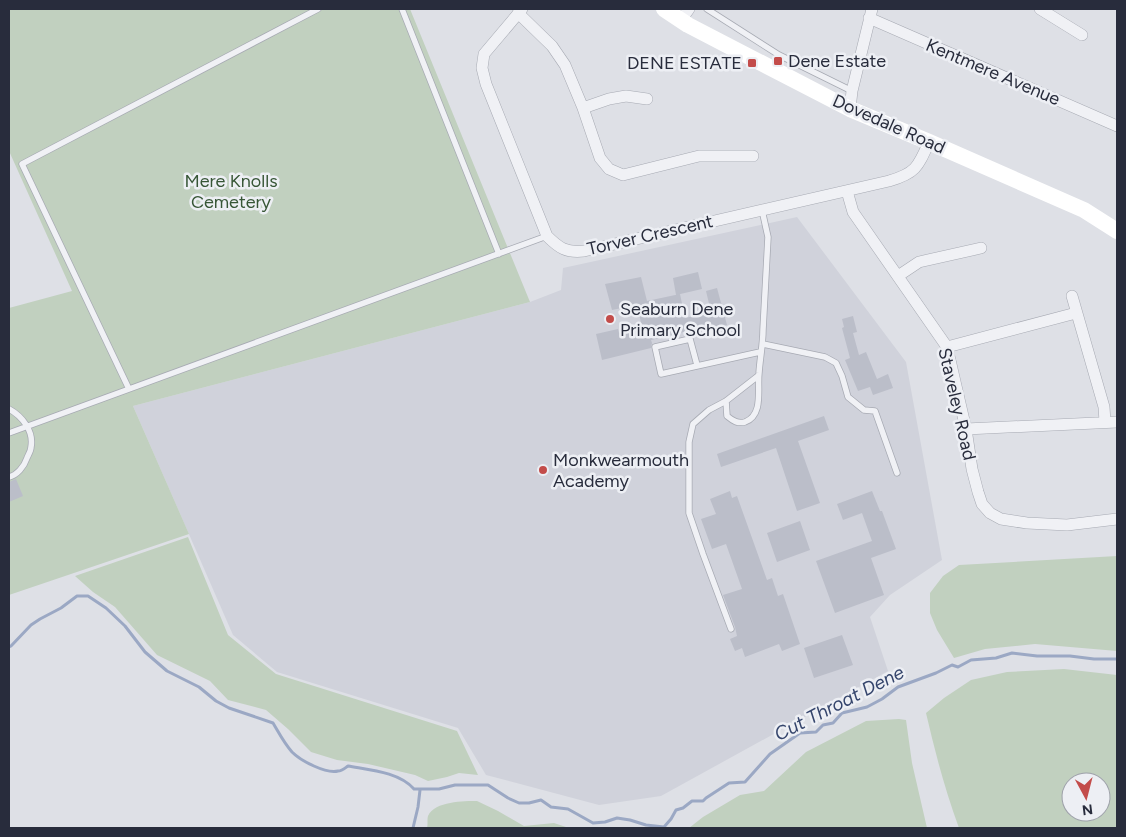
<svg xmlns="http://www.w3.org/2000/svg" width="1126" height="837" font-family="Figtree,sans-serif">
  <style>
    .built { fill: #d0d2db }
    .green { fill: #c1d0bf; fill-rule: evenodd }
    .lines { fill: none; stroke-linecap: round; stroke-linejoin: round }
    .stream { stroke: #9ba8c4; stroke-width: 3 }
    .building { fill: #bbbec9 }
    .lane-casing { stroke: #a7aab3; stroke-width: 7 }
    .street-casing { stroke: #a7aab3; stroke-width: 12 }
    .lane { stroke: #f0f1f5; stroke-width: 5.5 }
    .street { stroke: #f0f1f5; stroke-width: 11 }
    .secondary { stroke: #fff; stroke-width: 16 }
    .poi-dot { fill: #c34c4a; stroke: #edeff4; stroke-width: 2 }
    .labels { text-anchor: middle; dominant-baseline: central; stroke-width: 5; stroke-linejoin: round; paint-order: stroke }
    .poi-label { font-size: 18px; fill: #282c3c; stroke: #edeff4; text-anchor: start }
    .street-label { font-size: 18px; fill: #282c3c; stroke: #edeff4 }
    .park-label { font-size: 18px; fill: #375636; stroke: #edeff4 }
    .water-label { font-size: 19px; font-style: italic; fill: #35456c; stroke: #edeff4 }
  </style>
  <rect width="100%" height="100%" fill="#dee0e6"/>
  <path class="built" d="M797,217L906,362L942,560L890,595L870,617L888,671L661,796L599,805L486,775L458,728L277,672L233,635L133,406L530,302L561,290L563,268Z"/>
  <path class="green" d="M9,9H410L530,302L133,406L189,534L9,595V308L72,291L9,151Z
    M188,537L228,635L276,674L457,731L478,775L459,773L447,777L428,781L415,775L368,764L337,760L311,752L288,729L266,710L228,700L210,681L157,655L115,607L93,592L75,576Z
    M1117,556V651L1035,644L985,649L954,658L937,630L930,613V593L943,576L959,565Z
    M1064,669L1117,675V828H959C945,790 935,752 926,713L944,698L971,680L1007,672ZM1071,782H1101V812H1071Z
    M899,719L906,720L912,763L927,828H689L703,817L740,795L764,791L806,752L866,721Z
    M477,801L498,811L524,826L554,823L569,828H427C428,825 427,819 428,816C435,801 464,801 477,801Z"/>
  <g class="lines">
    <path class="stream" d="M9,647L11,646L31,625L40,619L61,608L77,596H88L106,608L125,626L145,652L167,671L199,687L216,701L229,708L273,723C279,733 284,743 292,752C301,761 326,774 338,771C342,771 345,768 348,766C370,770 399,772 414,789H439L455,785H488L508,798L519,803H529L541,800L551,807L568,809L593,823L605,822L617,818L630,820L646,825L664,827L671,819L676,810L683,808L692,801H703L706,798L729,783L745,782L770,754L800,733L816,732L823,725L833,723L842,713L867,707L882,699L898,687L936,673L952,665L958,667L971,660L996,658L1012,653L1037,656H1070L1094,659H1117
      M413,828L418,807L420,790"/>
  </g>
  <path class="building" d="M698,272L702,289L676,295L673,278Z
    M641,277L647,301L680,294L685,318L711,312L706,291L717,288L727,325L692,333V330L651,340L652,343L651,348L602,360L596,334L618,329L619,333L642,327L637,305L612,310L605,284Z
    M853,316L857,332L853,333L859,355L866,352L877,379L888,374L893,388L873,395L870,387L858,391L845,360L850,358L842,328L844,327L842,319Z
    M824,416L829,430L798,441L820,503L797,511L776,448L721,467L717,454Z
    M16,479L23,496L9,502V482Z
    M730,491L732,498L737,496L767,580L772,578L778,596L783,594L800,644L782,651L779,644L745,657L742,648L735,651L730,639L737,636L735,627L723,595L742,589L726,544L712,549L701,519L716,514L710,499Z
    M872,491L880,511H882L896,549L871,558L884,595L835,613L816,561L872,541L862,513L843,520L837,504Z
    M800,521L810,550L777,562L767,533Z
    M842,635L853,665L814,678L804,648Z"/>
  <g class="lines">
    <defs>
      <path id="lane" d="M402,9L499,254
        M707,9L779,55L852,91
        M763,344L825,357L836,363L842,376L848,397L864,410L875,411L897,473
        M697,365L690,339L655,347L661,374L760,352
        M129,389L22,164L318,9
        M726,401L727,416C733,421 738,424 745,422C764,415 757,388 759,373C760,358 763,344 763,330L768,237L762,210
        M9,409C22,416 34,431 31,447C31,451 28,455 27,458C24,467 17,475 9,477
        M9,433L547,236
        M731,629L703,554L689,513V442L693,424L709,410L726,401L758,376"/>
      <path id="street" d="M522,9L484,54L482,68L486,84L547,236C559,248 566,253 584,251L889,181C916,173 918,167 929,142
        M1040,9L1082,35
        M518,13L552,46L565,65L583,108L600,158L609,169L623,175L699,156H753
        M869,18L1117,126
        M681,20L689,9
        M583,108L609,99L626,96L647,99
        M850,109L852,91L872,9
        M847,191L853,212L947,347L966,429L972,469L978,492L982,504L990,513L1001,519L1027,523L1067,525L1117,519
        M898,276L919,262L981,248
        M1072,296L1104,407L1105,422
        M947,347L1076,313
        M966,429L1117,422"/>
    </defs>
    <use href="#lane" class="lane-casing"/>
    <use href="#street" class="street-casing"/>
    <use href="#lane" class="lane"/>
    <use href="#street" class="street"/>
    <path class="secondary" d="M664,9L688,25L850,109L929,142L1084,210L1117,231"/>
  </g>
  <g class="poi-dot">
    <rect x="773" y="56" width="10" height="10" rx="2.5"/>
    <rect x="747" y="58" width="10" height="10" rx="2.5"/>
    <circle cx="610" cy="319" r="5"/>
    <circle cx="543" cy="470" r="5"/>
  </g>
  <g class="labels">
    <g class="poi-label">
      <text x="788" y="61">Dene Estate</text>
      <text x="742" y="63" text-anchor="end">DENE ESTATE</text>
      <text x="620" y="309">Seaburn Dene<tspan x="620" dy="21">Primary School</tspan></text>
      <text x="553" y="460">Monkwearmouth<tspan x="553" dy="21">Academy</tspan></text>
    </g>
    <g class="street-label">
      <text transform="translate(993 72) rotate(23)">Kentmere Avenue</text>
      <text transform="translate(889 124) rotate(24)">Dovedale Road</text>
      <text transform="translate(650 235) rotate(-13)">Torver Crescent</text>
      <text transform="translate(957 404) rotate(77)">Staveley Road</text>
    </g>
    <g class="park-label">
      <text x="231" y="181">Mere Knolls<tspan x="231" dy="21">Cemetery</tspan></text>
    </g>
    <g class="water-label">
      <text transform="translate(839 703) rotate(-27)">Cut Throat Dene</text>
    </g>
  </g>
  <rect width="1126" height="837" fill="none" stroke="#282c3c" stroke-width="20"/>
  <g transform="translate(1086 797) rotate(173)"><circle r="24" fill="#edeff4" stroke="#9ea1aa"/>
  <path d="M0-4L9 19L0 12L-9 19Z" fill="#c34c4a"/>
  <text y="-8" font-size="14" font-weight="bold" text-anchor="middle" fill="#282c3c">N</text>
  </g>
</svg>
